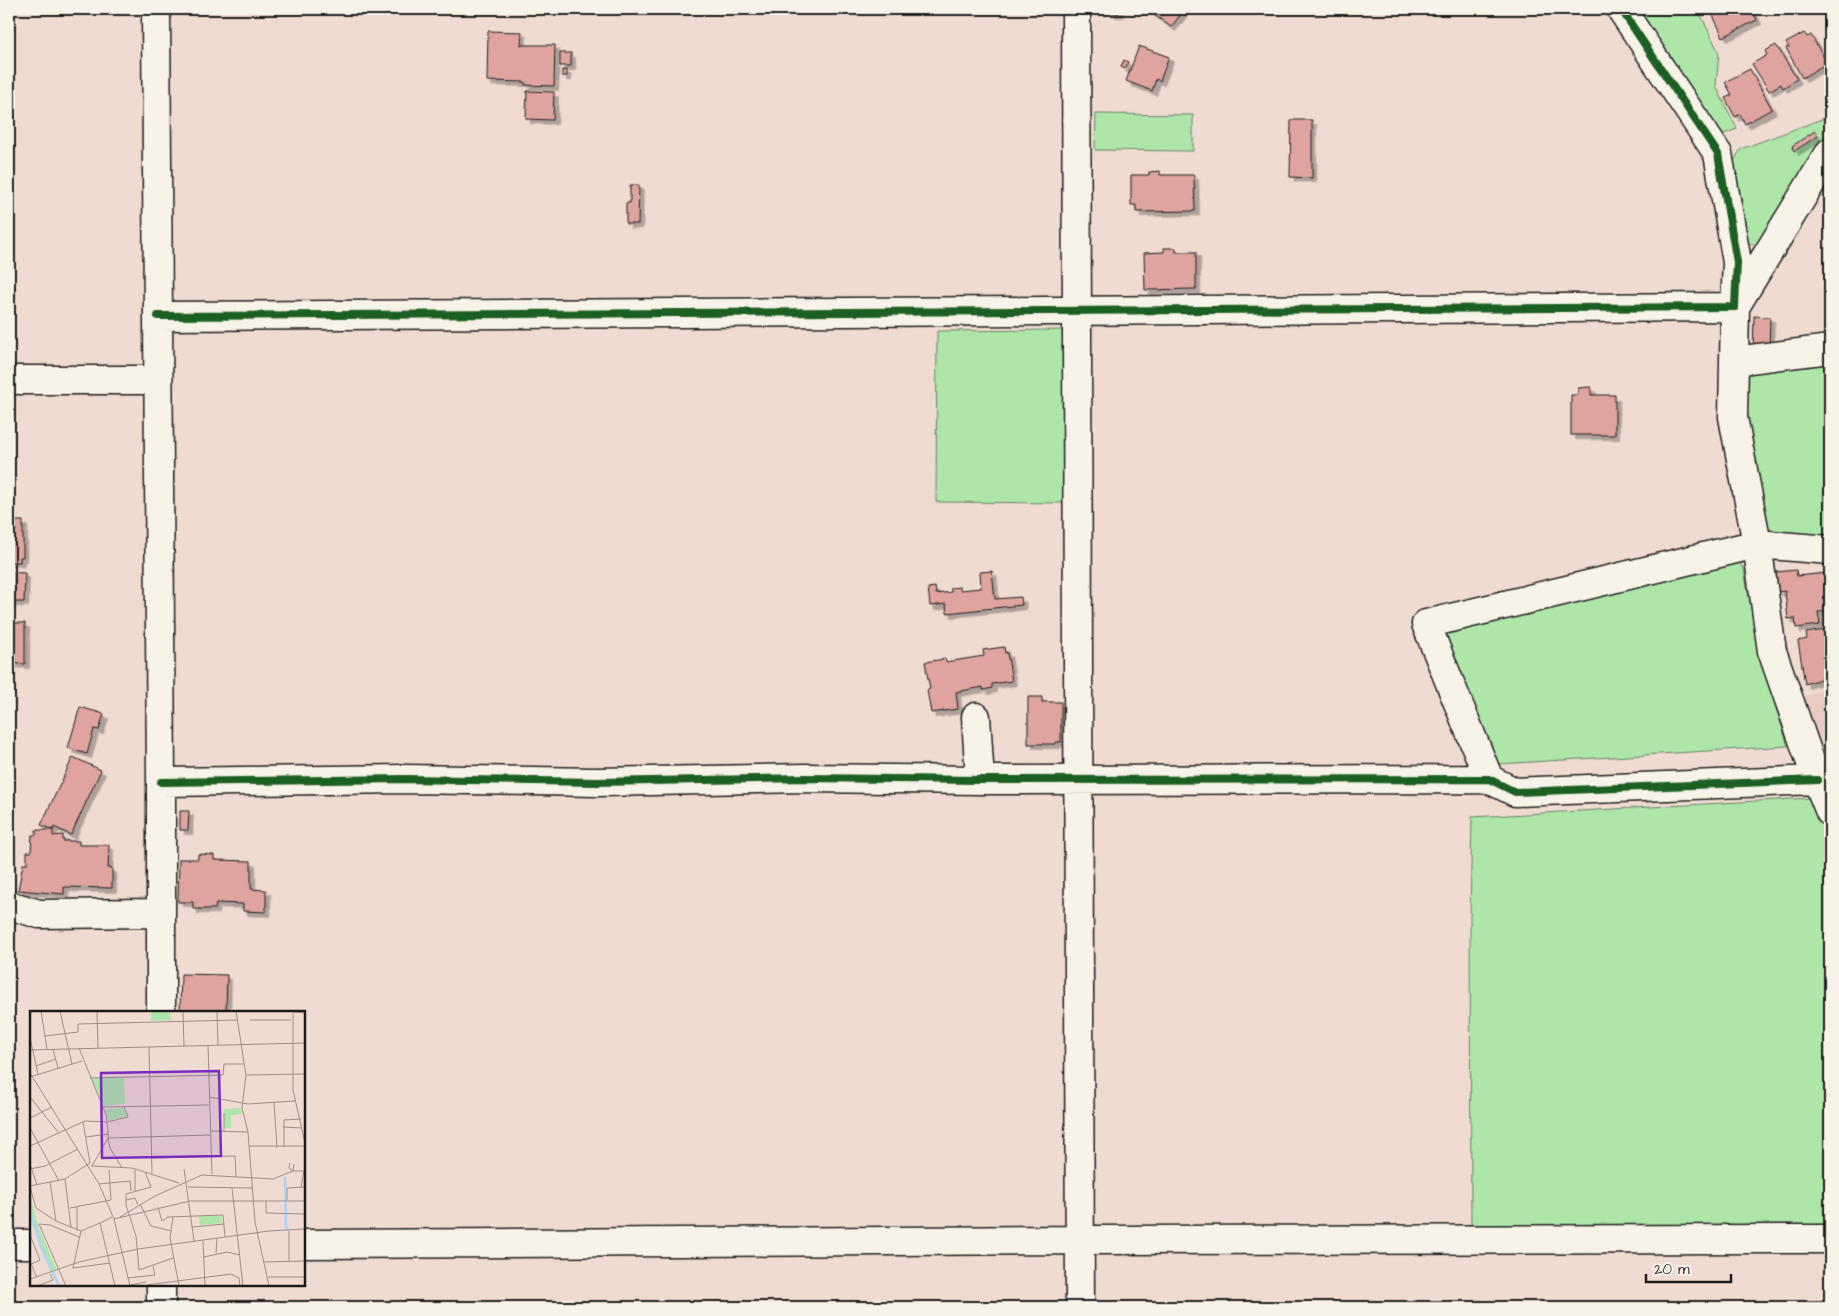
<svg xmlns="http://www.w3.org/2000/svg" width="1839" height="1316" font-family="'Architects Daughter',sans-serif">
  <style>
    .built { fill: #ebcac3 }
    .green { fill: #aee6aa; stroke: #658163 }
    .building { fill: #dfa49f; stroke: #1c1c1c; filter: url(#shadow) }
    .lines { fill: none; stroke-linecap: round; stroke-linejoin: round }
    .minor-casing { stroke: #1c1c1c; stroke-width: 31 }
    .minor { stroke: #f7f3e8; stroke-width: 28 }
    .cycleway-casing { stroke: #f7f3e8; stroke-width: 11 }
    .cycleway { stroke: #1b5e20; stroke-width: 8 }
    .inset-river { fill: none; stroke: #add4f7; stroke-width: 2.5 }
    .inset-road { fill: none; stroke: #9b8f89; stroke-width: 1 }
    .view { fill: #7b2cbf; fill-opacity: 0.15; stroke: #7b2cbf; stroke-width: 2.5 }
    .inset-edge { fill: none; stroke: #1c1c1c; stroke-width: 2.5 }
  </style>
  <defs>
    <filter id="shadow"><feDropShadow dx="4.5" dy="4.5" stdDeviation="0" flood-color="#0004"/></filter>
  </defs>
  <rect width="100%" height="100%" fill="#f0dbd2"/>
  <filter id="ink" filterUnits="userSpaceOnUse"><feTurbulence type="fractalNoise" baseFrequency=".02" numOctaves="2"/><feDisplacementMap in="SourceGraphic" scale="10" xChannelSelector="R" yChannelSelector="G"/><feConvolveMatrix kernelMatrix="1 2 1 2 8 2 1 2 1" color-interpolation-filters="sRGB"/></filter>
  <g filter="url(#ink)">
    <path class="built" d="M1830,686V762L1803,697Z"/>
    <path class="green" d="M1634,9H1698L1719,53L1716,86L1737,129L1716,137Z
      M1096,114L1193,115V151L1095,150Z
      M1830,116V137L1762,245L1742,243L1730,167L1741,149Z
      M1067,330L1064,503L936,502L937,331Z
      M1830,351V538L1769,531L1760,521L1740,366Z
      M1738,560L1744,570L1760,656L1788,746L1499,764L1442,647L1444,632Z
      M1812,798L1830,842V1225H1471L1470,917L1472,817Z"/>
    <path class="building" d="M1111,9H1119V13H1111Z
      M1150,9H1185L1171,27L1149,11Z
      M1710,9H1752L1757,20L1723,37Z
      M488,31L522,32L521,45H555L554,86L525,85V82L487,81Z
      M1804,33L1807,37L1811,35L1827,63L1802,78L1786,48L1789,47L1786,43Z
      M1776,45L1797,79L1783,88L1781,84L1769,91L1752,64L1767,55L1765,51Z
      M1139,46L1169,57L1160,81L1156,79L1152,91L1126,81Z
      M560,53H571V66H560Z
      M1124,60L1128,62L1125,69L1121,67Z
      M1750,69L1772,109L1745,124L1740,114L1735,117L1725,98L1732,95L1725,82Z
      M562,70H567V76H562Z
      M527,91L554,92L553,120L526,119Z
      M1291,120H1312V178L1290,177Z
      M1815,131L1818,136L1794,151L1792,146Z
      M1160,171V175H1194L1195,211L1136,212V205H1131V175H1149V172Z
      M630,185H639L638,224H626V203H630Z
      M1164,248H1176V252H1196V289L1145,290L1144,253L1164,252Z
      M1754,316L1770,317L1769,353H1753Z
      M1591,387V395H1615V435H1571V395H1578V388Z
      M9,521H23V557H20V562H9Z
      M1796,570L1797,576L1827,573L1830,611L1818,612L1820,625L1796,628L1795,618L1788,619L1785,591L1778,592L1776,572Z
      M992,571L995,599L1021,597L1022,605L947,613L946,604L930,606L928,588L935,587L936,594L951,592V588L960,587V590L981,588L980,572Z
      M9,572L25,573L24,602H9Z
      M9,623H25V664L9,663Z
      M1830,629V676L1805,684L1798,641L1807,639L1806,633Z
      M1004,647L1005,653L1007,652L1012,681L992,684V688L983,690V687L956,692L958,709L931,713L927,690L930,689L925,662L945,659L946,662L984,656L983,650Z
      M1028,697H1042V702H1061V742H1056V744H1028Z
      M80,707L104,714L99,730L94,729L87,754L68,748Z
      M73,757L101,770L71,835L54,827L53,830L41,825Z
      M180,811H189L188,830H180Z
      M36,830H53V836L63,835V841H79V845H109L108,868H112V888L64,887V894L18,890L23,864H27V852H31L32,835H36Z
      M9,836L11,863L9,864Z
      M198,854L214,855V860L251,861V889L266,890V912L243,911V904L216,903L215,909H193V902H178L179,859H198Z
      M181,974L227,975L226,1012L180,1011Z"/>
    <g class="lines">
      <defs>
        <path id="minor" d="M156,9L161,782V1012
          M1076,9L1080,1307
          M1830,152L1735,307L1733,417L1757,544L1772,651L1817,780L1830,812
          M158,316L1735,307L1737,262L1718,154L1621,9
          M1734,361L1830,349
          M9,380H158
          M976,717L980,780
          M1489,779L1426,624L1757,544L1830,550
          M161,782L406,779L598,782L805,778L980,780L1489,779L1515,792L1817,780
          M9,905L39,914L161,913
          M9,1244H31
          M304,1244L1080,1240L1830,1239
          M161,1285V1307"/>
      </defs>
      <use href="#minor" class="minor-casing"/>
      <use href="#minor" class="minor"/>
      <defs>
        <path id="cycleway" d="M158,316L1735,307L1737,262L1718,154L1621,9
          M161,782L406,779L598,782L805,778L980,780L1489,779L1515,792L1817,780"/>
      </defs>
      <use href="#cycleway" class="cycleway-casing"/>
      <use href="#cycleway" class="cycleway"/>
    </g>
  </g>
  <g transform="translate(30 1011)">
    <rect width="275" height="275" fill="#f0dbd2"/>
    <path d="M121,0H140L141,9L121,10ZM61,67H94L95,93L73,95ZM93,97L97,105L78,110L75,98ZM211,97L212,103L201,104V117H194V98ZM0,185L9,218L27,259L21,262L1,210ZM169,205H191L192,212L170,214Z" fill="#aee6aa"/>
    <path class="inset-river" d="M255,166L256,217L259,219M0,200L11,236L29,275"/>
    <path class="inset-road" d="M11,0L17,38M30,0L42,53M67,0L68,37M153,0L154,35M187,0L188,34M206,0L216,64L212,97L218,121L225,211L239,275M256,0L275,2M263,2V79L275,132M220,9H261M15,25L48,21V13L207,9M0,27L8,63M178,34L182,163M119,36L122,162M49,37L76,104L78,120V127L62,155M23,38L28,57M0,39L275,32M6,55L26,48M0,62L69,173L84,208L100,275M217,64L275,63M0,66L52,50M60,67L193,64L194,53H214M0,86L28,121M179,86L218,93L265,90M244,92L247,137M73,96L179,94M194,102V120M0,107L22,96M253,116L272,117M0,117L29,170M180,120L218,121M56,126L78,123M0,135L55,110L77,111L98,106L94,96M219,135H275M254,136V109L271,108M121,147L205,145L206,166M260,152L259,157L263,160L264,153M0,153L7,174M61,155L102,157L149,172M92,157L80,137L78,127L180,124M0,158L15,155L48,138M154,158L164,230M105,159V180M115,161L121,176L96,183V194L106,225L109,259L143,247M35,168L41,217M20,171L26,210M69,173L100,170L101,180M0,175L35,168L60,152L53,111M0,176L6,197L26,210L51,220L70,212M158,176L222,177M271,176L274,160M202,177L213,275M96,189L105,187L108,194M257,189V177L275,176M236,190V202L275,203M110,193L121,215L141,220M47,196V220M128,196L132,210L138,206L193,204L195,226M40,197L81,189L79,159M82,206L70,212L85,275M90,206L125,185L172,164L243,168L263,160H275M143,206L140,227L149,275M84,208L160,190H275M162,216L194,213M51,220L43,257L80,252M259,220V250M0,224L10,249L1,253M173,229L175,275M186,242L187,227M174,246L197,241L210,244M0,250L6,265M233,251L275,250M238,266H275M98,267L125,264L123,255M0,268L49,251L108,238L239,220L275,218M100,274L116,271M117,274L201,263L209,267L210,275M7,275L23,269L20,263M36,275L9,213L20,214L49,226"/>
    <path class="view" d="M189,60L191,145L72,147L71,62Z"/>
    <rect width="275" height="275" class="inset-edge"/>
  </g>
  <rect width="1839" height="1316" fill="none" stroke="#f7f3e8" stroke-width="30"/>
  <rect x="15" y="15" width="1809" height="1286" fill="none" stroke="#1c1c1c" stroke-width="2" filter="url(#ink)"/>
  <path d="M1646 1274v8h85v-8" fill="none" stroke="#1c1c1c" stroke-width="2.5"/>
  <text x="1654" y="1274" font-size="15" fill="#1c1c1c" stroke="#f7f3e8" stroke-width="4" paint-order="stroke">20 m</text>
</svg>
